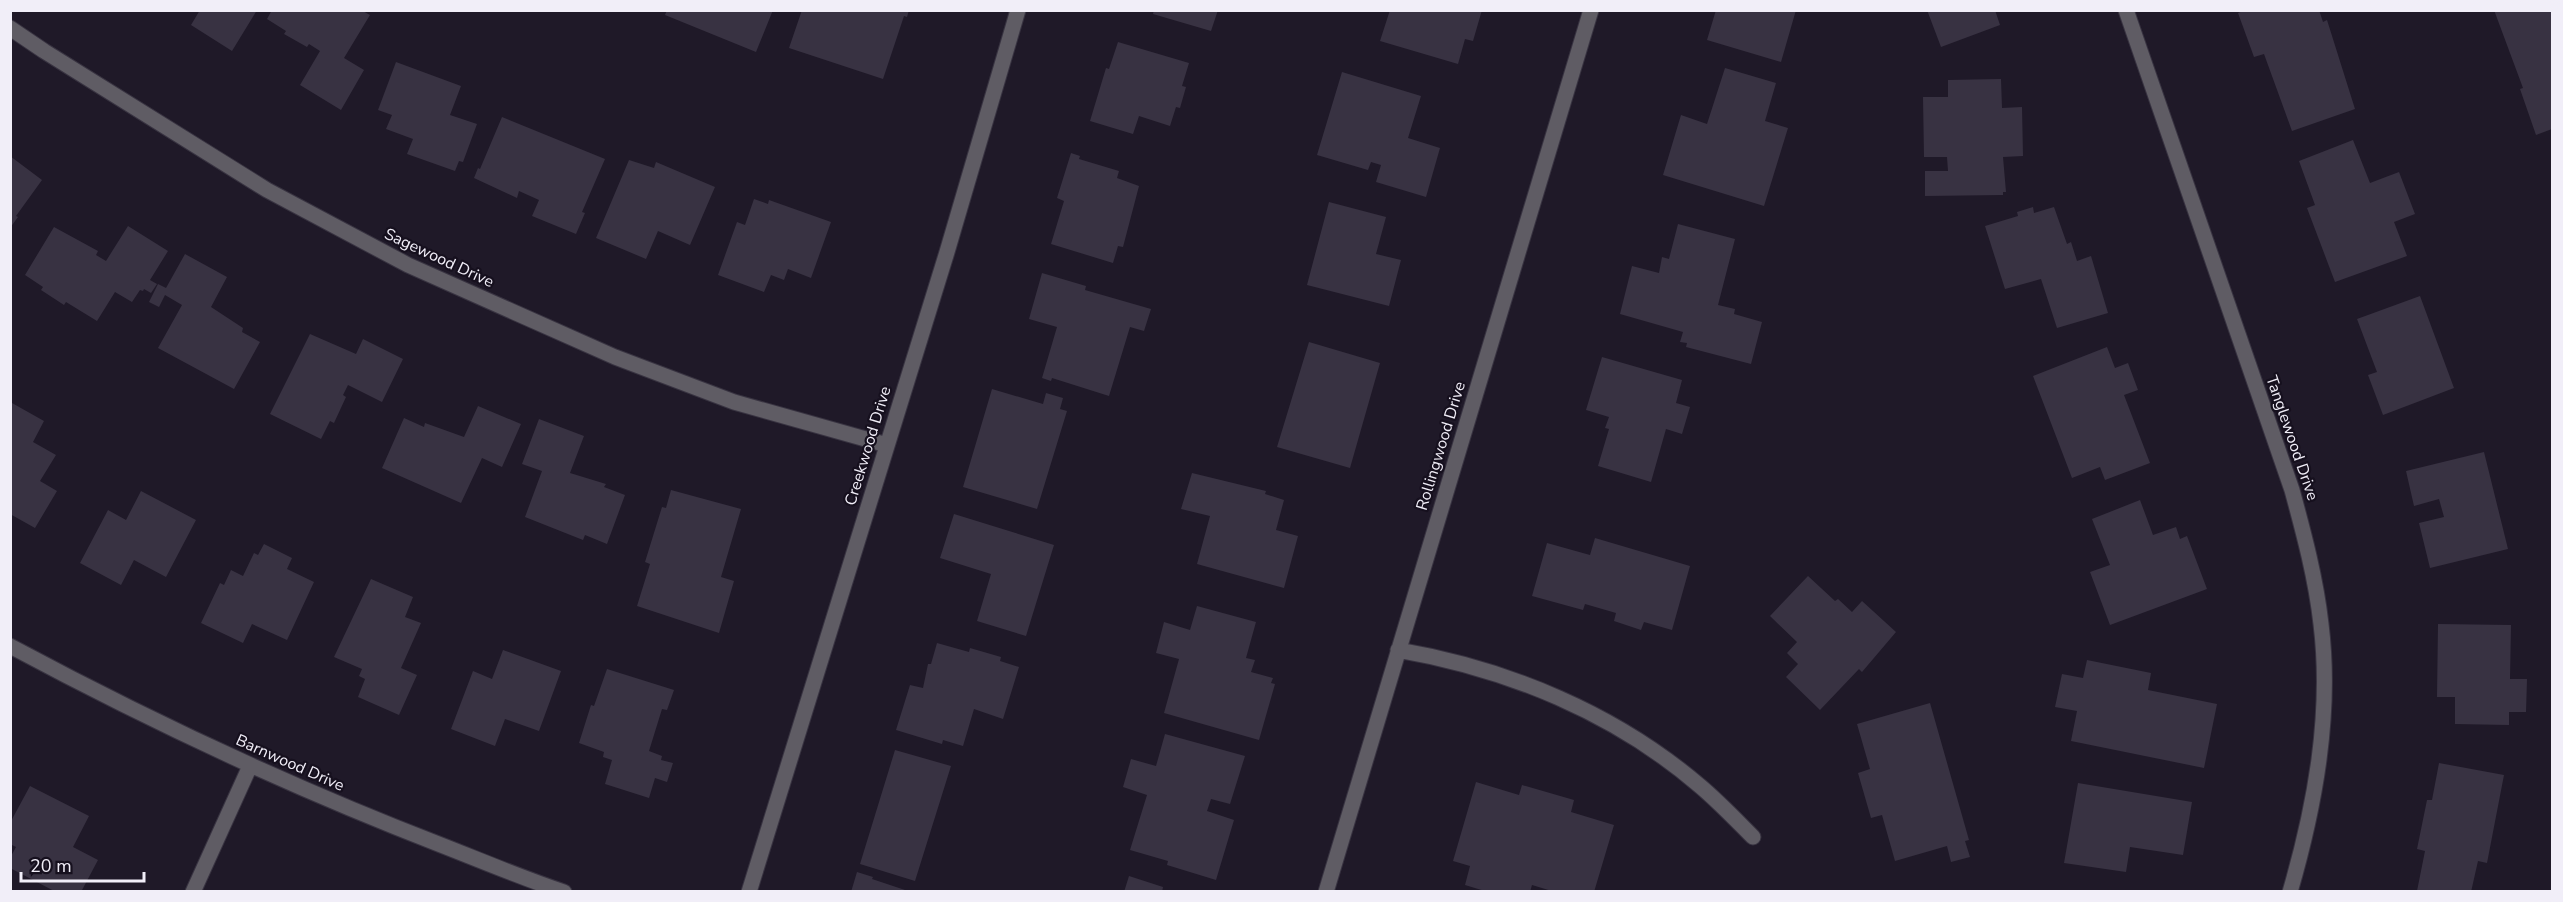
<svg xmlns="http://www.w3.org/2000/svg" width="2563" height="902" font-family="'Nunito Sans',sans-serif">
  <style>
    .building { fill: #383242 }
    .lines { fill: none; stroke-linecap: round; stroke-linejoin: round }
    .street-casing { stroke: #383341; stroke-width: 17 }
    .street { stroke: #5f5c64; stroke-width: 15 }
    .labels { text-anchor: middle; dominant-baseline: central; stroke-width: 4.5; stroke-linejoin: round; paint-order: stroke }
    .street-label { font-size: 16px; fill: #f1eef8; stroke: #16101e }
  </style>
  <rect width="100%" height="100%" fill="#1f1928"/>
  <path class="building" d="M200,10H257L232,51L191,25Z
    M272,10H361L370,15L344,58L364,70L341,110L300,85L320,51L309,44L307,47L284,34L286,31L267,19Z
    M667,10H773L756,52L665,15Z
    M802,10H909L907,17L904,16L883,79L789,48Z
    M1154,10H1218L1211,31L1153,14Z
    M1390,10H1482L1473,41L1465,39L1458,64L1380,41Z
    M1716,10H1796L1781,62L1707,40Z
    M1927,10H1995L2000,25L1941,47Z
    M2245,10H2319L2323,22L2327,20L2355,109L2292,131L2264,54L2254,57L2238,13Z
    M2494,10H2552V129L2536,135L2520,89L2523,88Z
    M1118,42L1189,63L1182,86L1186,87L1180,108L1176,107L1170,126L1139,116L1133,134L1090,121L1106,68L1109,69Z
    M396,62L461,86L450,115L477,124L463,162L459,161L455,171L407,154L413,139L386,129L392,115L378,110Z
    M1725,68L1776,83L1765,121L1788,128L1764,206L1663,175L1681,115L1707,124Z
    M1342,72L1421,96L1408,138L1440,148L1426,197L1376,182L1381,165L1371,162L1368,170L1317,155Z
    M2001,79L2002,108L2022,107L2023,156L2003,157L2006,192H2003V195L1925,196V171H1948L1947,157H1924L1923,97H1948V80Z
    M502,117L605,159L582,212L585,213L576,234L532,216L539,200L519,191L517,198L474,178L478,168L480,169Z
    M2353,140L2370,183L2399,172L2415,214L2394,222L2407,256L2335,282L2307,208L2315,205L2299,161Z
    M1071,153L1080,156L1079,159L1119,171L1117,178L1139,186L1123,247L1118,246L1113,263L1051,244L1064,201L1057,198Z
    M10,156L42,180L16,216L18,217L10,228Z
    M629,160L654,168L656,162L715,187L690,245L658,231L646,259L596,238Z
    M754,199L768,204L769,200L831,222L811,278L788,269L784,280L771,275L764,292L718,275L737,222L745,225Z
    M1329,202L1386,217L1376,254L1401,260L1389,306L1307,285Z
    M2033,207L2034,213L2054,207L2067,244L2071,242L2077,261L2091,256L2108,313L2057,328L2041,279L2005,289L1985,226L2018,216L2017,212Z
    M1678,224L1735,239L1718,305L1735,309L1734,314L1762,322L1751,364L1686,347L1687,343L1680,342L1683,332L1620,314L1632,266L1659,273L1662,257L1669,259Z
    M128,226L168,251L150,280L157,284L151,293L144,289L143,291L140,290L132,302L115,292L97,321L66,302L64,305L41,290L43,287L25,275L54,227L98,251L96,255L106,261Z
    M185,254L227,277L211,307L243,328L242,332L260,342L234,389L158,348L182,305L165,295L159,307L149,302L158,284L166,288Z
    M1042,273L1086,286L1085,290L1151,309L1144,331L1130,327L1109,396L1052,378L1051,381L1042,378L1057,327L1029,319Z
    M2420,296L2454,388L2383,415L2368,375L2377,372L2357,319Z
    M310,334L356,354L363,339L403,359L382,402L348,385L343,395L346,397L334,423L330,421L321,439L270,414Z
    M1309,342L1380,363L1350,468L1277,447Z
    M2107,347L2115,368L2128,363L2138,390L2124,395L2150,463L2105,480L2100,467L2072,478L2033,376Z
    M1602,357L1682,380L1676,403L1690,407L1682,434L1666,429L1651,482L1598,466L1609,429L1605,428L1609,417L1586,410Z
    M992,389L1043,404L1046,393L1063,398L1060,409L1067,411L1037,509L963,487Z
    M12,403L44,421L33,442L56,455L40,481L57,491L35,528L10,514Z
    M478,406L521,424L502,467L482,458L461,503L382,468L404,418L424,427L425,423L464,437Z
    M539,419L584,436L570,473L606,484L604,487L625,495L607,544L585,535L583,540L525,517L542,471L522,464Z
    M2484,452L2508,549L2430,568L2419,523L2444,517L2439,499L2414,506L2406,471Z
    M1192,473L1266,491L1265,494L1284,500L1276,530L1298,536L1284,588L1197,564L1210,516L1181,509Z
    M671,490L741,509L721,577L734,581L719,633L637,606L650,564L645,562L662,507L666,508Z
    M141,491L196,520L166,577L134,560L121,585L80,563L108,510L126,520Z
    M2140,500L2153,535L2176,527L2180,539L2187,536L2207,589L2110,625L2090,572L2110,565L2092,519Z
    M954,514L1054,545L1026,636L977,621L991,574L940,558Z
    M1595,538L1690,566L1672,630L1644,622L1641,630L1614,621L1616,613L1585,604L1583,610L1532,596L1547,543L1590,555Z
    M264,544L292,558L287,569L314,582L287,640L252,624L243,643L201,623L220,583L224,585L231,570L243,576L254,553L258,555Z
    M1808,576L1835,601L1838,599L1852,612L1862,601L1896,632L1862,672L1859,669L1820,710L1786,677L1798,664L1787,653L1797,642L1770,616Z
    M371,579L413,597L405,617L421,623L401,668L417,675L399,715L358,697L365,679L359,676L362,669L334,657Z
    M1197,606L1256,622L1246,658L1255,660L1251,672L1273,678L1271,683L1275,684L1259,740L1164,713L1179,659L1156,653L1164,622L1190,630Z
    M2438,624L2511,625L2510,679H2527L2526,712H2509V725L2455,724V697H2437Z
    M937,643L969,652L970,648L1001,657L1000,661L1019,667L1003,719L974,709L963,746L943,740L942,744L896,730L910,685L923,688L928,664H931Z
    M503,650L561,671L539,731L505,719L495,746L451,729L473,671L492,679Z
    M2087,660L2151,673L2148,690L2217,704L2204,768L2071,741L2077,711L2055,707L2062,674L2083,678Z
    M607,669L674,690L667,710L662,709L649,751L662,756L661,760L673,763L667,782L655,778L649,798L605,784L612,760L603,757L604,752L579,743L591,705L594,706Z
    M1930,703L1969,840L1965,841L1970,857L1951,862L1947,846L1895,861L1882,815L1871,818L1858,773L1870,769L1857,724Z
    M1165,734L1245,756L1230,804L1211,799L1207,811L1234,820L1216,880L1167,865L1168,861L1130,850L1147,795L1123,787L1131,759L1156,766Z
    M895,750L951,766L915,881L860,864Z
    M2439,763L2504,775L2487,863L2478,861L2471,892L2417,891L2425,851L2417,849L2427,800H2432Z
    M1476,782L1519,795L1522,785L1574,800L1571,812L1614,825L1594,892H1555L1532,885L1530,892H1488L1465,885L1470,866L1453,861Z
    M2078,783L2192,802L2183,855L2130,847L2126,872L2064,863Z
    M30,786L89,816L73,847L98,860L81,892H56L10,868V858L16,847L10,844V823Z
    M857,872L873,877L872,879L911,892H851Z
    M1129,876L1163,887L1162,892H1124Z"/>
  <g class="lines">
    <defs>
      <path id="street" d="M2126,10L2292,490C2304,534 2316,579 2321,624C2332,714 2315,806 2290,892
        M10,28L44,51L267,190L408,265L615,357L734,402L887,445
        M10,646C150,721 293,788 441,845C482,861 522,878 564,892
        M1398,650C1508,669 1615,713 1700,786C1719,802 1736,820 1753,837
        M193,892L250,766
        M749,892L947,252L1018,10
        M1326,892L1591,10"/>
    </defs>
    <use href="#street" class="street-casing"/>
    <use href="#street" class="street"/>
  </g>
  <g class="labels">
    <g class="street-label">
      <text transform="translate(439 258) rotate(25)">Sagewood Drive</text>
      <text transform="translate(2292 438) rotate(71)">Tanglewood Drive</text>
      <text transform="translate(868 446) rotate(-73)">Creekwood Drive</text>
      <text transform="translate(1441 446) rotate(-73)">Rollingwood Drive</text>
      <text transform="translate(290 763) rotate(24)">Barnwood Drive</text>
    </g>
  </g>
  <rect width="2563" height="902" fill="none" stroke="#f1eef8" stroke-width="24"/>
  <path d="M21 872v9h123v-9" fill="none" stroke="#f1eef8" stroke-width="3"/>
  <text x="30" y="872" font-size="18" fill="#f1eef8" stroke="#16101e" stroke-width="4.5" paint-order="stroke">20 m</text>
</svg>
